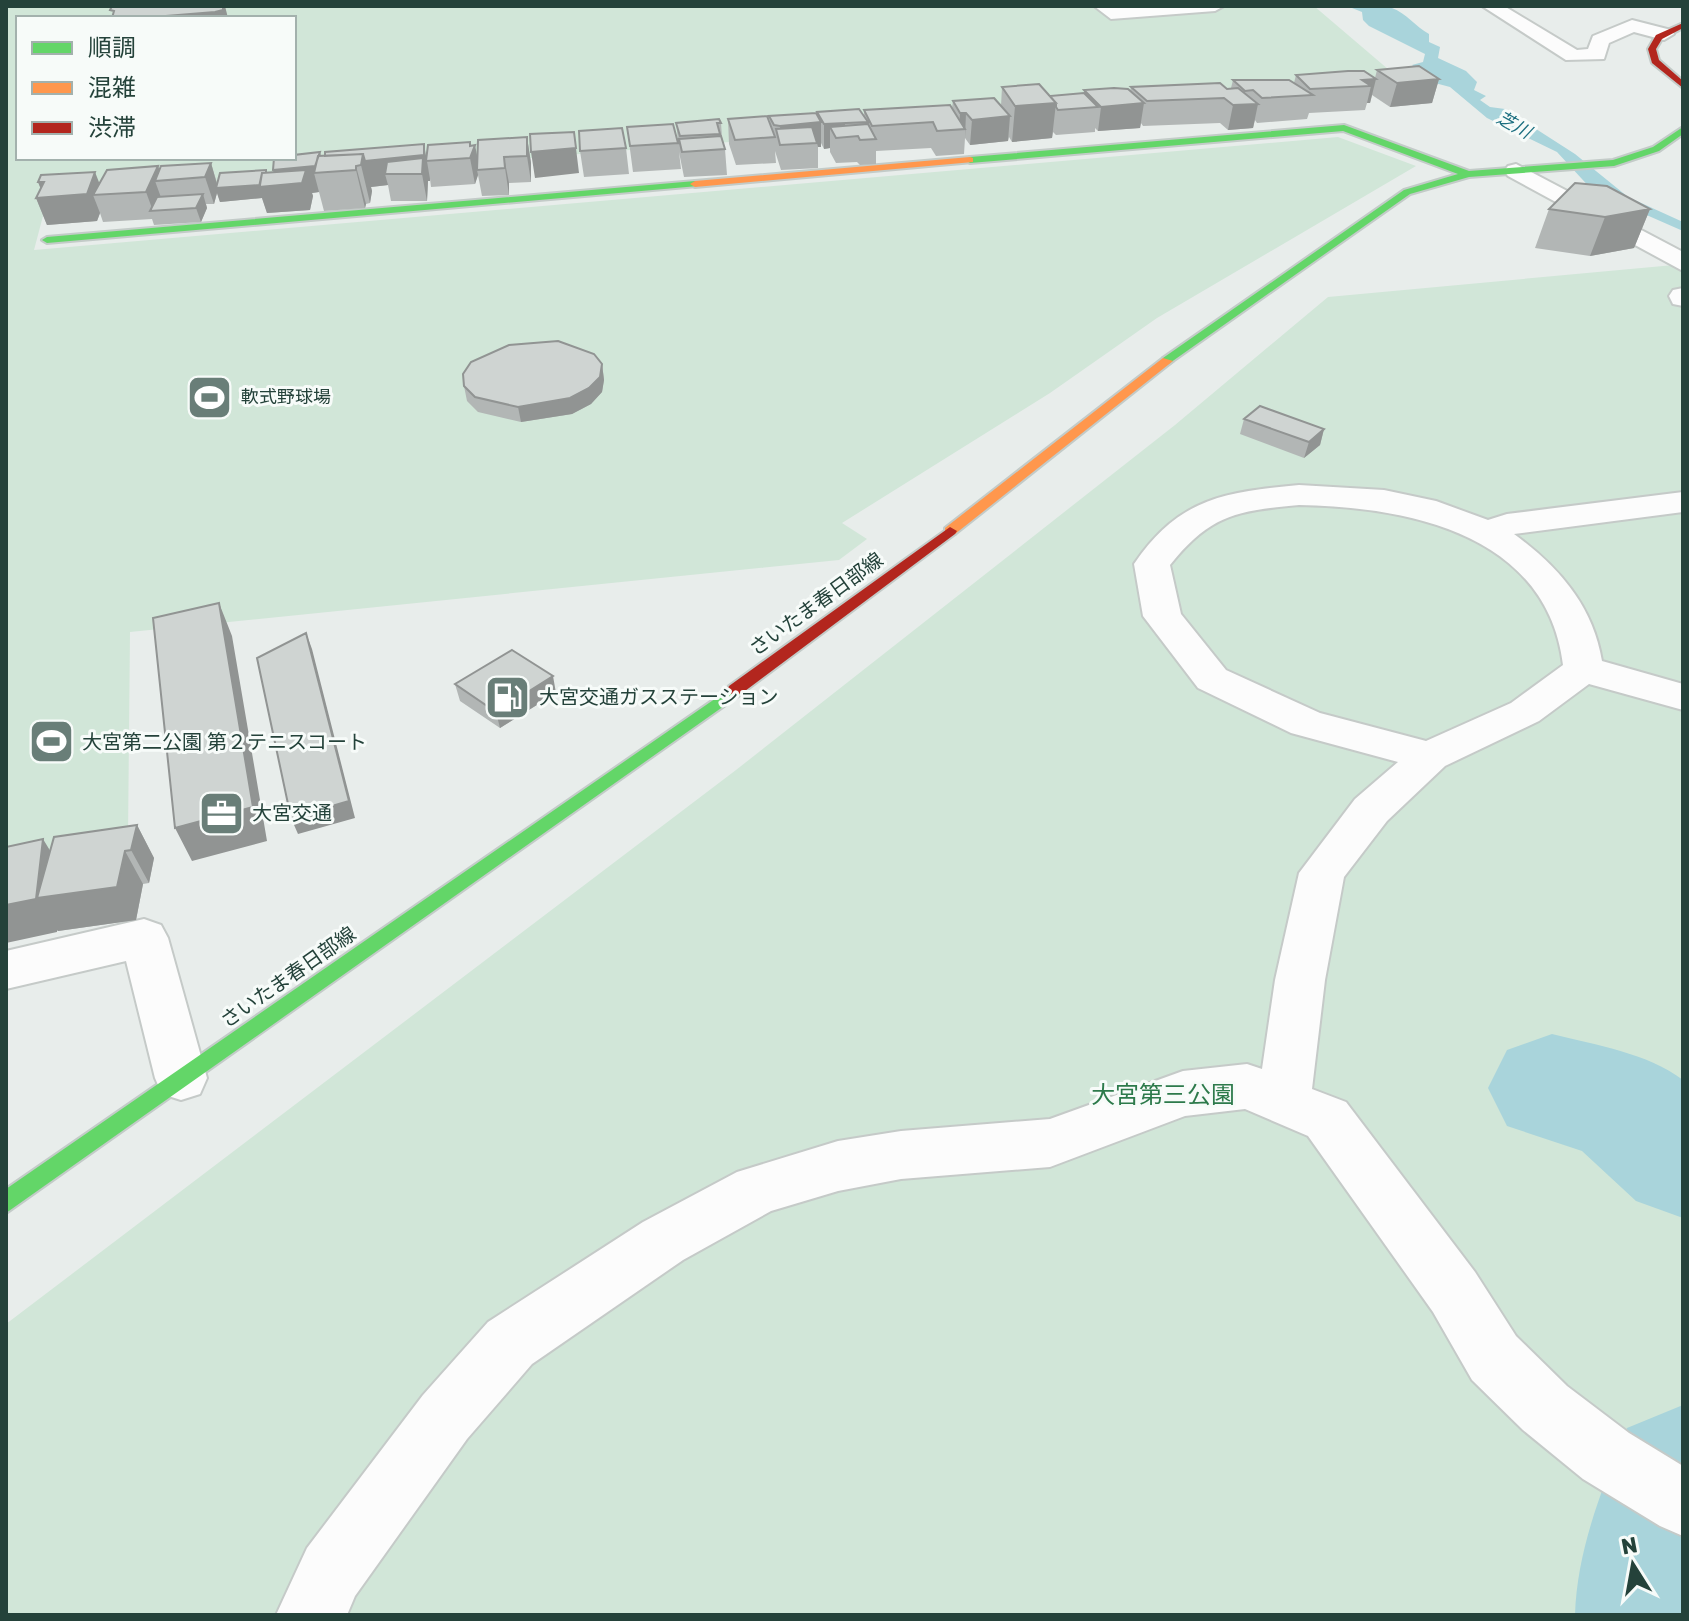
<svg xmlns="http://www.w3.org/2000/svg" width="1689" height="1621" font-family="Rubik,'Noto Sans JP',sans-serif">
  <style>
    .green { fill: #d1e6d8; fill-rule: evenodd }
    .water { fill: #a9d4db }
    .lines { fill: none; stroke-linecap: round; stroke-linejoin: round }
    .river { fill: #a9d4db; fill-rule: evenodd }
    .street-casing { stroke: #c5cac8; stroke-width: 4 }
    .fast-casing { stroke: #c3cbc8; stroke-width: 4 }
    .slow-casing { stroke: #c3cbc8; stroke-width: 4 }
    .jam-casing { stroke: #c3cbc8; stroke-width: 4 }
    .street { fill: #fcfcfc; fill-rule: evenodd }
    .fast { fill: #63d668; fill-rule: evenodd }
    .slow { fill: #ff974d; fill-rule: evenodd }
    .jam { fill: #b3261e; fill-rule: evenodd }
    .wall { fill: #b2b6b5 }
    .shaded-wall { fill: #919493 }
    .building { fill: #cfd4d2; stroke: #919493; stroke-width: 2 }
    .labels { text-anchor: middle; dominant-baseline: central; stroke-width: 6; stroke-linejoin: round; paint-order: stroke }
    .far-water-label { font-size: 18px; font-style: italic; fill: #1c6f80; stroke: #f7fbf9 }
    .far-poi-label { font-size: 18px; fill: #24423a; stroke: #f7fbf9; text-anchor: start }
    .street-label { font-size: 20px; fill: #24423a; stroke: #f7fbf9 }
    .poi-label { font-size: 20px; fill: #24423a; stroke: #f7fbf9; text-anchor: start }
    .near-park-label { font-size: 24px; fill: #2d7a4b; stroke: #f7fbf9 }
  </style>
  <rect width="100%" height="100%" fill="#e8edeb"/>
  <path class="green" d="M6,6H1314L1409,87L48,197L34,250L1338,137L1416,166L1157,318L1050,393L842,523L867,539L839,560L130,632L128,837L6,863ZM18,18H294V158H18Z
    M1674,265L1683,270V1615H6V1324L736,770L1175,425L1328,297Z"/>
  <path class="water" d="M1347,6C1360,6 1380,2 1392,8C1406,13 1416,27 1429,34V42L1440,47L1438,58L1466,71L1477,82L1474,90L1486,96L1480,100L1490,107L1505,109L1575,154L1628,197L1683,222V231L1594,192L1557,152L1487,118L1450,87L1435,83L1412,65L1423,62L1425,54L1369,26L1363,20L1362,12Z"/>
  <g class="lines">
    <path class="river" d="M1552,1034C1595,1045 1648,1053 1683,1080V1218L1636,1201L1582,1151L1507,1126L1488,1088L1507,1050Z
      M1683,1405V1615H1575C1577,1550 1602,1488 1627,1428Z"/>
    <defs>
      <path id="street" d="M1094,6H1224L1215,11L1111,19Z
        M1482,6H1504L1577,50L1588,49L1593,36L1632,20L1671,30L1674,34L1664,40L1634,32L1609,43L1604,59L1566,60Z
        M1516,164L1683,252V271L1508,176L1504,171L1508,166Z
        M1683,288V306L1673,304L1669,296L1673,290Z
        M1299,485L1384,490L1436,501L1488,520L1507,514L1683,492V512L1514,534C1559,567 1593,606 1602,661L1683,684V710L1589,684L1539,721L1445,766L1387,821L1344,877L1325,980L1312,1089L1346,1102L1475,1272L1516,1336L1567,1386L1629,1433L1683,1466V1536L1660,1526L1583,1479L1523,1430L1472,1380L1433,1312L1308,1136L1245,1109L1185,1116L1050,1167L901,1179L838,1191L771,1211L683,1260L532,1364L467,1439L355,1596L347,1615H276L307,1548L423,1395L488,1322L643,1222L737,1172L838,1141L901,1131L1050,1119L1183,1071L1247,1064L1262,1069L1275,980L1299,873L1355,799L1398,762L1291,733L1198,688L1143,616L1134,564C1179,498 1224,492 1299,485ZM1299,505C1409,507 1547,534 1563,665L1511,703L1426,741L1320,713L1226,670L1181,614L1170,565C1211,514 1237,511 1299,505Z
        M144,919L161,925L168,938L207,1078L200,1094L181,1100L162,1094L155,1078L126,961L6,989V951Z"/>
      <path id="fast" d="M1344,125L1469,171L1613,160L1653,147L1683,127V134L1659,151L1614,166L1469,177L1410,194L1167,365L1163,364V358L1404,190L1458,174L1343,131L970,163L965,160L970,157Z
        M695,181L698,182V186L47,243L42,240L47,237Z
        M735,685L743,690L741,694L6,1213V1189Z"/>
      <path id="slow" d="M970,157L973,158V162L695,187L690,184L695,181Z
        M1163,358L1173,361L955,534H945V528Z"/>
      <path id="jam" d="M1683,23V28L1662,39L1656,49L1659,60L1683,81V88L1652,63L1648,49L1656,35Z
        M950,527L957,531L955,534L741,694H729L727,690L729,686Z"/>
    </defs>
    <use href="#street" class="street-casing"/>
    <use href="#fast" class="fast-casing"/>
    <use href="#slow" class="slow-casing"/>
    <use href="#jam" class="jam-casing"/>
    <use href="#street" class="street"/>
    <use href="#fast" class="fast"/>
    <use href="#slow" class="slow"/>
    <use href="#jam" class="jam"/>
  </g>
  <path class="wall" d="M1377,70L1439,79L1432,103L1390,107L1372,95L1370,103H1367L1365,110L1309,113L1307,119L1257,123L1255,120L1253,128L1228,130L1220,123L1143,126L1141,123L1140,128L1098,131L1095,128V132L1056,135L1053,132L1052,138L1012,142L1009,137L1008,141L970,145L965,138L964,154L936,156L931,148L876,151V164L860,165L857,162L836,163L830,152V148L824,149L821,143V147H818V168L781,170L775,151L776,163L736,165L729,144L728,119L770,123L769,116L817,115V112L864,115V110L952,108L953,101L1001,106L1002,87L1050,96L1084,94V90L1130,91L1131,87L1227,89L1231,88L1233,80L1294,83L1296,75L1375,78Z
    M676,123H721L722,137L725,149L727,175L684,177L679,152L681,169L633,172L627,127L678,140Z
    M527,137L531,163V182L509,183V195L482,196L478,175L475,184L431,187L430,179V181H428L427,201H391L388,185L371,187L372,191L370,203L366,204L365,208L324,211L319,192L312,193L313,196L310,210L267,213L262,198L220,202L217,193L214,204H206L207,208L201,222L154,225L152,219L103,222L100,213L97,221L47,225L36,198L41,189L38,182L99,183L158,166L159,170L211,163L217,183L266,170L267,173L274,172L273,170L321,156L426,157L470,142L478,159Z
    M626,148L629,174L584,177L580,151Z
    M1549,209H1650L1634,248L1590,256L1535,248Z
    M602,364L604,380L602,392L591,404L572,414L521,422L478,412L467,401L464,386Z
    M1244,419L1324,429L1320,445L1304,458L1240,434Z
    M455,684L556,693L500,728L460,701Z
    M137,825L154,858L149,883L143,884L136,920L58,931L57,930V932L51,851Z"/>
  <path class="shaded-wall" d="M218,6H225L228,18H141Z
    M1376,79L1370,103H1367L1371,86L1362,80Z
    M1439,79L1432,103L1390,107L1397,83Z
    M1056,103L1052,138L1012,142L1015,106Z
    M1144,103L1140,128L1098,131L1101,107Z
    M1258,104L1253,128L1228,130L1233,105Z
    M960,113H966L965,138V129H959Z
    M1010,116L1008,141L970,145L972,120Z
    M821,122V147H818L817,143L781,145L780,126Z
    M845,122V137L830,127V148L824,149V124Z
    M574,132L579,173L535,178L531,152Z
    M527,137L531,163V182L527,156Z
    M470,142L472,153L475,145L480,170H477L478,175L475,184L470,158Z
    M424,144L430,179V181H428L427,201L422,174H385L388,185L371,187L372,191L370,203L361,165L356,166L366,204L365,208L356,170L326,172L363,154Z
    M320,152L325,172L314,173L319,192L312,193L313,196L310,210L267,213L262,198L220,202L217,193L214,204L205,177L211,163L218,188L266,170L270,183L277,185L273,170Z
    M504,157L509,183V195L505,168Z
    M158,166L163,180L155,181L163,203L153,211L146,192Z
    M95,172L104,195H93L100,213L97,221L47,225L36,198L44,197L38,182Z
    M203,194L207,208L201,222L196,208Z
    M1650,209L1634,248L1590,256L1605,217Z
    M602,364L604,380L602,392L591,404L572,414L521,422L518,407Z
    M1324,429L1320,445L1304,458L1309,442Z
    M219,603L232,636L267,841L192,861L175,828Z
    M306,633L312,649L355,818L298,834L291,818Z
    M553,676L556,693L500,728L496,712Z
    M137,825L154,858L149,883L131,850Z
    M43,839L63,872L125,851L143,884L136,920L58,931L57,930V932L6,943V905Z"/>
  <path class="building" d="M112,6H223V10L215,12L141,18H112L114,11L110,10Z
    M1419,66L1439,79L1397,83L1377,70Z
    M1348,71H1364L1376,79L1362,80L1371,86L1310,89L1296,75Z
    M1233,80H1289L1313,95L1262,98L1253,90L1245,91Z
    M1220,83L1227,89L1238,88L1258,104L1233,105L1224,98L1147,101L1131,87Z
    M1039,84L1056,103L1015,106L1002,87Z
    M1114,88L1128,89L1144,103L1101,107L1084,90Z
    M1084,93L1098,107L1058,110L1056,107V103L1050,96Z
    M994,98L1010,116L972,120L966,113H960L953,101Z
    M950,105L965,129L937,131L933,122L872,126L864,110Z
    M859,109L868,122L824,124L817,112Z
    M816,113L821,122L780,126L774,125L769,116Z
    M767,116L775,137L735,140L728,119Z
    M719,119L721,123H717L720,134L680,136L676,123Z
    M673,124L678,143L630,146L627,127Z
    M868,124L876,139L860,140L858,136L836,138L830,127Z
    M812,127L817,143L780,145L776,129Z
    M622,128L626,148L580,151L579,131Z
    M574,132L576,148L531,152L530,134Z
    M721,136L725,149L682,152L679,139Z
    M527,137V156L504,157L505,168L477,170L478,140Z
    M470,142V146L475,145L470,158L426,161L428,145Z
    M424,144V155L365,161L363,154L325,156V152Z
    M320,152L315,166L273,170L274,158H294V155Z
    M363,154L361,165L356,166V170L314,173L318,156Z
    M423,158L422,174H385L387,162Z
    M211,163L205,177L155,181L161,166Z
    M158,166L146,192L93,195L107,170Z
    M266,170V173H262L260,185L216,188L220,173Z
    M306,170L302,183L259,187L262,173Z
    M95,172L87,194L36,198L44,182H38L41,175Z
    M1575,183L1607,186L1650,209L1605,217L1549,209Z
    M203,194L196,208L150,211L157,197Z
    M558,341L594,354L602,364L600,377L589,388L570,398L518,407L475,397L464,386L463,374L471,362L509,345Z
    M1260,406L1324,429L1309,442L1244,419Z
    M219,603L253,807L175,828L153,618Z
    M306,633L349,801L291,818L257,658Z
    M512,650L553,676L496,712L455,684Z
    M137,825L131,850L125,851L117,887L37,898L54,837Z
    M43,839L36,899L6,905V847Z"/>
  <defs>
    <symbol id="stadium-square" viewBox="-11 -11 22 22"><rect x="-9" y="-9" width="18" height="18" rx="4" fill="#697e78" stroke="#f7fbf9"/><path d="M0-5a6.5 5 0 1 0 0 10a6.5 5 0 1 0 0-10ZM-3.5-1.8h7v3.6h-7Z" fill="#fff"/></symbol>
    <symbol id="fuel-square" viewBox="-11 -11 22 22"><rect x="-9" y="-9" width="18" height="18" rx="4" fill="#697e78" stroke="#f7fbf9"/><path d="M-5.5-6h7V0h2V4h1.3V-2.5L3-4.5l.8-.8L6-3V5H2.5V1h-1V6h-7ZM-4.2-4.7v3.2H.2V-4.7Z" fill="#fff"/></symbol>
    <symbol id="office-square" viewBox="-11 -11 22 22"><rect x="-9" y="-9" width="18" height="18" rx="4" fill="#697e78" stroke="#f7fbf9"/><path d="M-6-3h4V-5.5h4V-3h4V5H-6ZM-1-4.5V-3h2v-1.5ZM-6 0V1H6V0Z" fill="#fff"/></symbol>
  </defs>
  <g fill-rule="evenodd">
    <use href="#stadium-square" x="184" y="372" width="51" height="51"/>
    <use href="#fuel-square" x="482" y="672" width="51" height="51"/>
    <use href="#stadium-square" x="26" y="716" width="51" height="51"/>
    <use href="#office-square" x="196" y="788" width="51" height="51"/>
  </g>
  <g class="labels">
    <g class="far-water-label">
      <text transform="translate(1514 125) rotate(29)">芝川</text>
    </g>
    <g class="far-poi-label">
      <text x="241" y="397">軟式野球場</text>
    </g>
    <g class="street-label">
      <text transform="translate(816 604) rotate(-36)">さいたま春日部線</text>
      <text transform="translate(288 977) rotate(-35)">さいたま春日部線</text>
    </g>
    <g class="poi-label">
      <text x="539" y="697">大宮交通ガスステーション</text>
      <text x="82" y="742">大宮第二公園 第２テニスコート</text>
      <text x="252" y="813">大宮交通</text>
    </g>
    <g class="near-park-label">
      <text x="1163" y="1095">大宮第三公園</text>
    </g>
  </g>
  <rect width="1689" height="1621" fill="none" stroke="#24423a" stroke-width="16"/>
  <rect x="16" y="16" width="280" height="144" fill="#f7fbf9" stroke="#a3b1ad" stroke-width="2"/>
  <rect x="32" y="42" width="40" height="12" fill="#63d668" stroke="#a3b1ad" stroke-width="2"/>
  <text x="88" y="56" font-size="24" fill="#24423a">順調</text>
  <rect x="32" y="82" width="40" height="12" fill="#ff974d" stroke="#a3b1ad" stroke-width="2"/>
  <text x="88" y="96" font-size="24" fill="#24423a">混雑</text>
  <rect x="32" y="122" width="40" height="12" fill="#b3261e" stroke="#a3b1ad" stroke-width="2"/>
  <text x="88" y="136" font-size="24" fill="#24423a">渋滞</text>
  <g transform="translate(1633 1565) rotate(349)" stroke="#f7fbf9" stroke-width="6" paint-order="stroke">
  <path d="M0-6L14 30L0 20L-14 30Z" fill="#24423a"/>
  <text y="-12" font-size="22" font-weight="bold" text-anchor="middle" fill="#24423a">N</text>
  </g>
</svg>
